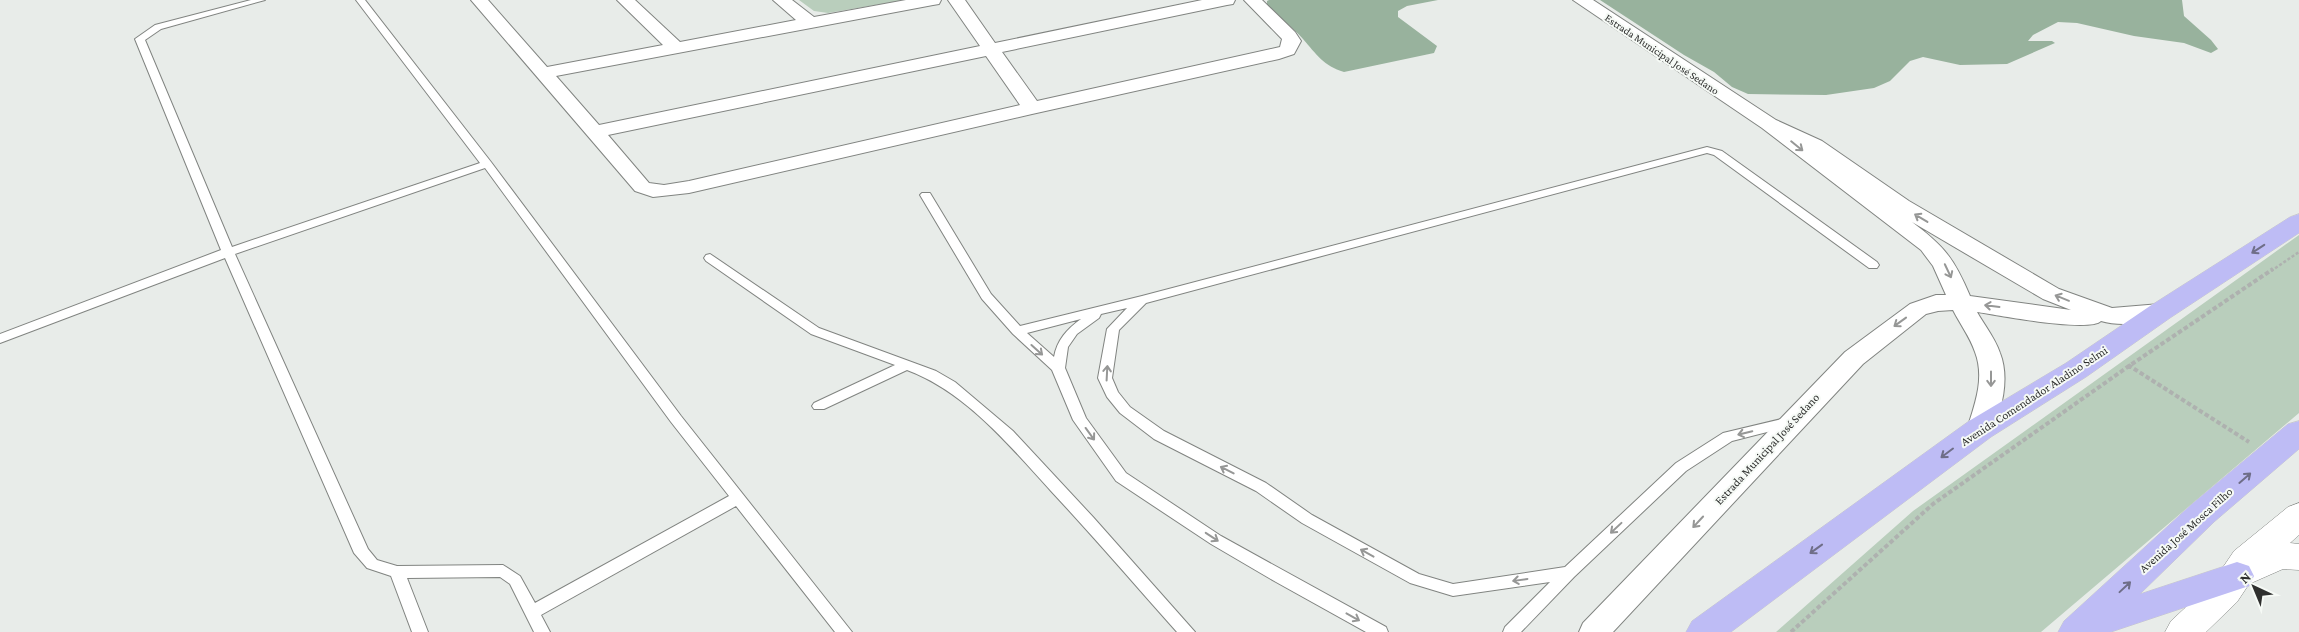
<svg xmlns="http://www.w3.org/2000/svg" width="2299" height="632" font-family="'Crimson Pro',serif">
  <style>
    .green { fill: #b9cebc }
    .forest { fill: #98b29d }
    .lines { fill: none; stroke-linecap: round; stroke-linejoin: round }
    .service-casing { stroke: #818481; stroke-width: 2 }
    .minor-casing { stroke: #818481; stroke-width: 2 }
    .tertiary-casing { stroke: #818481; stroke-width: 1 }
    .primary-casing { stroke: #c9c9c9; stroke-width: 1 }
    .path-far1 { stroke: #aeb1af; stroke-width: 2.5; stroke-dasharray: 3 2; stroke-linecap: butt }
    .path { stroke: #aeb1af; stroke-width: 4; stroke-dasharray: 4.5 2.5; stroke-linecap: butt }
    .service { fill: #fff; fill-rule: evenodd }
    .minor { fill: #fff; fill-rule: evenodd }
    .tertiary { fill: #fff; fill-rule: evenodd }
    .primary { fill: #bebcf5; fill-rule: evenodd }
    .oneway { stroke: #969796 }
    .oneway2 { stroke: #6f6e88 }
    .labels { text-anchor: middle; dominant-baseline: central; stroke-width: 4; stroke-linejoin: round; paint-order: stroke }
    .far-street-label { font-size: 11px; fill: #2e2f2e; stroke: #f6faf6 }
    .street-label { font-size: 12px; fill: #2e2f2e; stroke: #f6faf6 }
  </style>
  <rect width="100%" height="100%" fill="#e8ece9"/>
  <path class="green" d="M799,0H905L828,13L814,11Z
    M2299,235V413L2041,632H1776L1913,511Z"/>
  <path class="forest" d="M1269,0H1438L1407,6L1398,11V17L1437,46L1434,53L1344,72C1324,66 1316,54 1303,39C1293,27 1279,18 1267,8V1Z
    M1600,0H2182L2184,16L2211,40L2218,49L2211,53L2184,43L2134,36L2077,23L2058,22L2033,35L2028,41H2052L2055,43L2007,64L1960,65L1923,57L1910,61L1890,81L1874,88L1826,95L1748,94L1732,87L1714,72L1684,55Z"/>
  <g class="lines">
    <defs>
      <path id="service" d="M251,0H265L161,29L145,40L232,247L480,163L356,0H365L491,162L681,416L852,632H835L736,506L541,615L550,632H534L510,584L500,577L407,578L428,632H412L391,576L367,568L354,553L225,258L0,343V334L221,250L135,39L155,25ZM485,168L671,422L729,496L535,603L520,576L503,565L397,566L377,560L368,549L235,254Z
        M1707,147L1722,151L1877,262L1879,265L1877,268H1869L1714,155L1707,153L1146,303L1119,330L1112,378L1118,392L1130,407L1164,431L1266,483L1312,515L1419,574L1453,584L1565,567L1676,463L1723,433L1790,417L1795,419L1797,422L1795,425L1732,441L1686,471L1574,577L1521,632H1503L1505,627L1550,582L1453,596L1410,583L1302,523L1256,491L1154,439L1120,413L1107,397L1098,378L1107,329L1127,308L1101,314L1099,318L1077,334L1068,347L1065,368L1086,418L1126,473L1221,536L1386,627L1388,632H1366L1276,582L1211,544L1116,481L1073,420L1052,370L1013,334L982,299L920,195L922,193H930L991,294L1020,326L1142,296ZM1081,319C1067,329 1057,340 1054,357L1027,333Z
        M710,254L819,328L936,371L955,382L1013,431L1093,517L1195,632H1177C1135,585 1094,537 1051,491C1010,446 966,392 907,370L824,409H814L812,406L814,403L895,365L811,334L706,261L704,258L706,255Z"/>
      <path id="minor" d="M471,0H488L547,67L663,45L617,0H635L680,42L796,20L773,0H792L814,17L906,0H941L939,4L933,5L556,76L599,125L980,46L948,0H965L995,43L1202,0H1235L1233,4L1227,5L1002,52L1037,101L1280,47L1282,39L1244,0H1262L1295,32L1301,41L1294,54L1279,59L1032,114L689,193L653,197L635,191ZM986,56L1020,105L689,181L664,185L649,183L608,135Z
        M1573,0H1593L1776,120L1822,141L1909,201L2059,289L2112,308L2160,304L2168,307L2172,312L2168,317C2149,323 2120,327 2101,321C2089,333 1998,315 1977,312C1985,326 1995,338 2000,353C2010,378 2002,413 1989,436L1980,438L1971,436L1967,429C1975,404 1985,378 1975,352C1970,337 1960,324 1953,310L1938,311L1926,314L1863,364L1613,632H1579L1583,623L1845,352L1910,304L1936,295H1946L1933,266L1921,250L1762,128ZM1912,222L2043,299L2071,310L1970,296C1954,258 1944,246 1912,222Z"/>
      <path id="tertiary" d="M2299,503V535L2290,543L2299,544V570L2283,569L2249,584L2237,602L2206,632H2165L2171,621L2213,582L2234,551L2288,507Z"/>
      <path id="primary" d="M2299,214V233L2170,318L2086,377L1991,437L1731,632H1686L1692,621L1969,421L2066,363L2150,306L2290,217Z
        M2299,421V449L2214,522L2140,594L2237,562L2249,566L2254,576L2249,586L2111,632H2058L2064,621L2192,504L2288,424Z"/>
    </defs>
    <use href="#service" class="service-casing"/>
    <use href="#minor" class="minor-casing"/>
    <use href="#tertiary" class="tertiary-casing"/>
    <use href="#primary" class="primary-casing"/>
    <path class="path-far1" d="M2271,271L2299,252"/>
    <path class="path" d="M2128,365L2249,442
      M1791,632L1933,504L2129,366L2273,269"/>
    <use href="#service" class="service"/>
    <use href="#minor" class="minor"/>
    <use href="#tertiary" class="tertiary"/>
    <use href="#primary" class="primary"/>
  </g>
  <defs><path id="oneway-shaft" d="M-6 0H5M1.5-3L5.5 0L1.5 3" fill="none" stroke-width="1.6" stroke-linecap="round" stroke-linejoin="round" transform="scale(1.25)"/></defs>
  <g class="oneway">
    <use href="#oneway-shaft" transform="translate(1797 146) rotate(39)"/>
    <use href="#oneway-shaft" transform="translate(1921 218) rotate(-149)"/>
    <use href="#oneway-shaft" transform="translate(1948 271) rotate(65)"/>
    <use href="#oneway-shaft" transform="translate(2062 298) rotate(-158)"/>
    <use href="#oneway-shaft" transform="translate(1992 306) rotate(-173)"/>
    <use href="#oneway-shaft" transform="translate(1900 322) rotate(144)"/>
    <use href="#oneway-shaft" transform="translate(1037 350) rotate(42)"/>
    <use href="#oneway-shaft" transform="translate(1107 373) rotate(-87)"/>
    <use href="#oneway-shaft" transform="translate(1991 379) rotate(90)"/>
    <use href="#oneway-shaft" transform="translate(1745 433) rotate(167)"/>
    <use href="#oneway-shaft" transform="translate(1090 434) rotate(54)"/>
    <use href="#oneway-shaft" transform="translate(1227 470) rotate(-153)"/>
    <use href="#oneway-shaft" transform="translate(1698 522) rotate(133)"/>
    <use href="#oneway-shaft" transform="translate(1616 528) rotate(137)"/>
    <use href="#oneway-shaft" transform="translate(1212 537) rotate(33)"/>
    <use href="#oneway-shaft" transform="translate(1367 553) rotate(-151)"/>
    <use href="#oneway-shaft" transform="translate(1520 580) rotate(172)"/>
    <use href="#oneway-shaft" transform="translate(1353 617) rotate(29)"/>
  </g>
  <g class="oneway2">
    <use href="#oneway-shaft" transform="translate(2258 249) rotate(147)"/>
    <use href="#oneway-shaft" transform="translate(1947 453) rotate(143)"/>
    <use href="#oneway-shaft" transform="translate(2245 478) rotate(-41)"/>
    <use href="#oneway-shaft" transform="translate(1816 549) rotate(144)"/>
    <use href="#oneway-shaft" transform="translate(2125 587) rotate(-43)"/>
  </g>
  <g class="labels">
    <g class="far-street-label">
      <text transform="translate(1662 54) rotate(34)">Estrada Municipal José Sedano</text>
    </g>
    <g class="street-label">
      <text transform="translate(2034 396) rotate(-33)">Avenida Comendador Aladino Selmi</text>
      <text transform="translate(1767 449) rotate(-47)">Estrada Municipal José Sedano</text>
      <text transform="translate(2186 530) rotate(-42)">Avenida José Mosca Filho</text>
    </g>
  </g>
  <g transform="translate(2254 587) rotate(316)" stroke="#f6faf6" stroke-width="4" paint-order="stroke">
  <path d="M0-4L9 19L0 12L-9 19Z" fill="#2e2f2e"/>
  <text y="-8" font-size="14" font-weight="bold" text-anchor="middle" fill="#2e2f2e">N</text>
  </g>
</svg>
